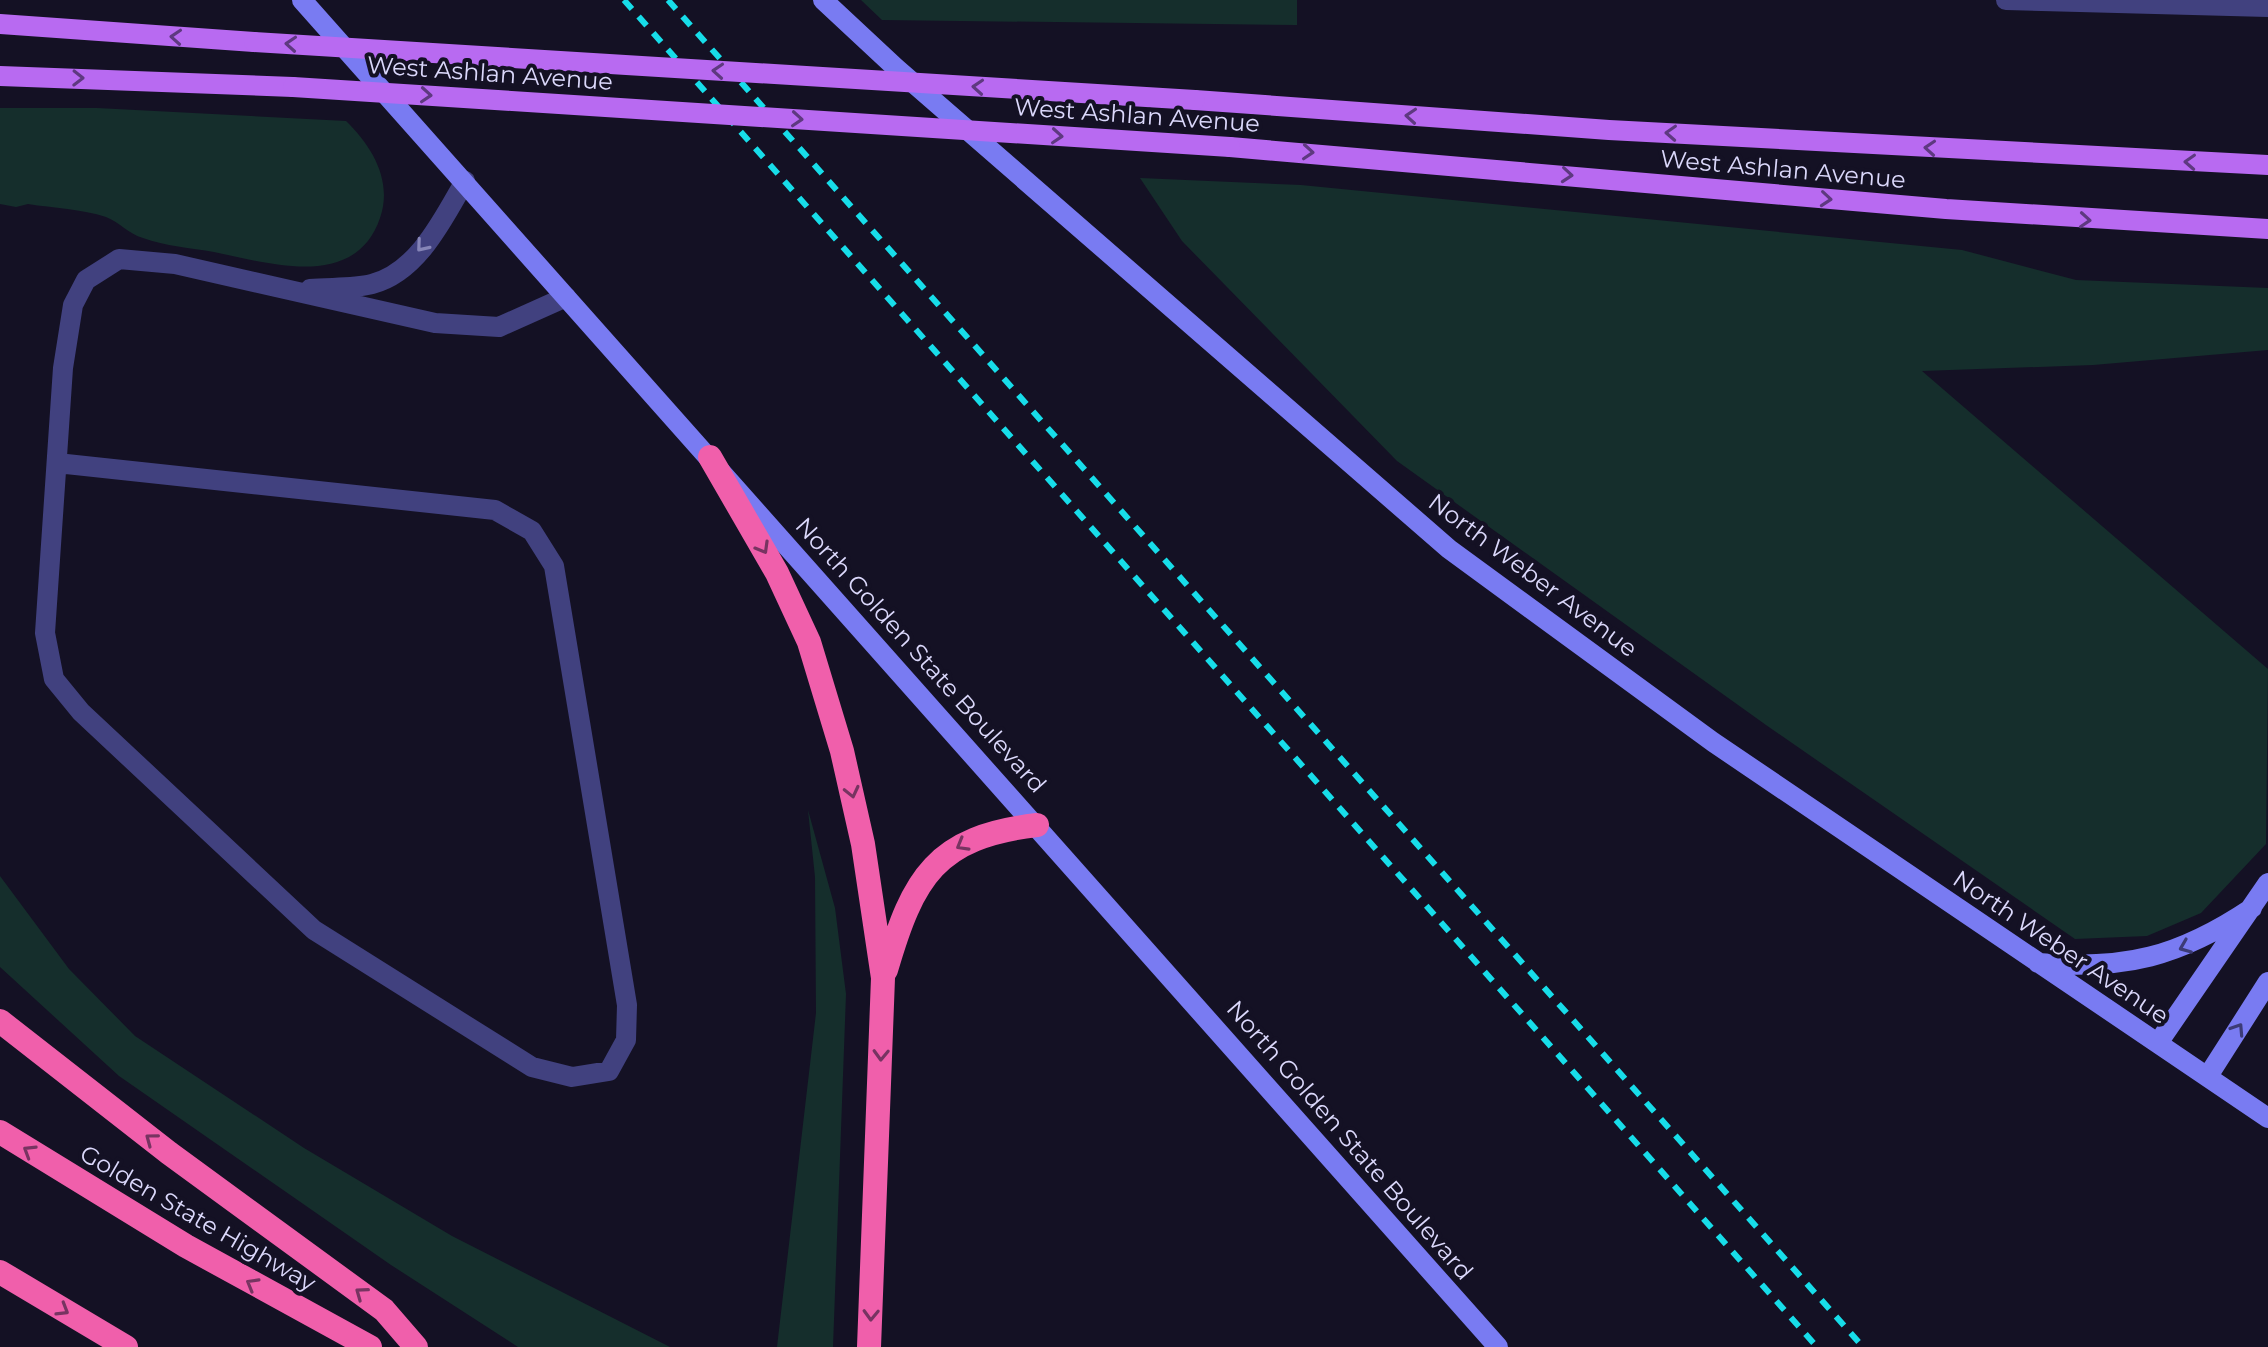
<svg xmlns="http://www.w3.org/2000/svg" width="2268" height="1347" font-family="Montserrat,sans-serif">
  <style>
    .green { fill: #152e2c }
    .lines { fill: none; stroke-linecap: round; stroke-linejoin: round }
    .service { stroke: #41417f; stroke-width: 20 }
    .secondary { stroke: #797bf2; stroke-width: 20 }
    .primary { stroke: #b86af1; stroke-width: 20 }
    .motorway { stroke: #f05fab; stroke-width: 24 }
    .rail { stroke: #17dde9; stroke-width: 6; stroke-dasharray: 12 10; stroke-linecap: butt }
    .primary-bridge { stroke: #b86af1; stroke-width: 20 }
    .oneway { stroke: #5e3980 }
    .oneway2 { stroke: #8685b7 }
    .oneway3 { stroke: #773461 }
    .oneway4 { stroke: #3c3b76 }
    .labels { text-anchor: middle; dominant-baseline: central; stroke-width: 8; stroke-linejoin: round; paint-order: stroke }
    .street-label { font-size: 24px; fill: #dbd8fb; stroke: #141124 }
  </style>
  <rect width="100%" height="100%" fill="#141124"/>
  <path class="green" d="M861,0H1297V25L882,20Z
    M0,108H97L346,121C372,146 393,181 380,218C355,291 269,263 214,252C191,248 165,246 143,238C129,234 119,222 106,217C82,209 53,208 28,204L16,207L0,204Z
    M1140,178L1301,185L1962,250L2076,280L2268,288V350L2093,365L1922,371L2268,669L2266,844L2201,913L2147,936L2075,939L1766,725L1397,461L1182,241Z
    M808,810L835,908L846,994L833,1347H777L816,1013L815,877Z
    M0,876L69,969L135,1036L304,1148L452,1236L670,1347H518L391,1265L119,1076L0,967Z"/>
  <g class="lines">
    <path class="service" d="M2006,0L2268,7
      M310,289C330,287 353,289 372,284C418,272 443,219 465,181
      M57,463L495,510L532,531L554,566L627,1005L626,1040L609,1071L572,1077L532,1067L314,930L81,712L54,679L45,633L63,368L73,305L86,280L119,259L175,264L435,323L499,327L566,297"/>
    <path class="secondary" d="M302,0L1498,1347
      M823,0L896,68L1449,549L1713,742L2268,1118
      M2038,963C2125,970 2179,957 2252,908
      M2158,1043L2268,883
      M2208,1076L2268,982"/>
    <path class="primary" d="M0,24L254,42
      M0,76L293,87
      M1195,100L1609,130L2268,165
      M1230,147L1946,209L2268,229"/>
    <path class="motorway" d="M710,457L777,573L809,642L842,751L863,844L883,978L869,1347
      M886,970C913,877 936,837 1037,825
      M0,1021L169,1153L384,1310L416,1347
      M0,1132L186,1246L370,1347
      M0,1272L126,1347"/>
    <path class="rail" d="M624,0L1817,1347
      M668,0L1863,1347"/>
    <path class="primary-bridge" d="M254,42L1195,100
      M293,87L1230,147"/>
  </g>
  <defs><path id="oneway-chevron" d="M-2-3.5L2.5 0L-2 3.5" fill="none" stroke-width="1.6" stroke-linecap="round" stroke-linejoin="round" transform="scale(2)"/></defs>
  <g class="oneway">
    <use href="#oneway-chevron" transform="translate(176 37) rotate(-176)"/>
    <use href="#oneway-chevron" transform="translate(291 44) rotate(-176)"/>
    <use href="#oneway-chevron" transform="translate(718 71) rotate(-176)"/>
    <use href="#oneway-chevron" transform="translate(78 78) rotate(1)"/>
    <use href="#oneway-chevron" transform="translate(978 87) rotate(-176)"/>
    <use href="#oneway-chevron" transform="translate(426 95) rotate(4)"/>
    <use href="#oneway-chevron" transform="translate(1411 116) rotate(-176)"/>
    <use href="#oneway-chevron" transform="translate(797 119) rotate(4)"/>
    <use href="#oneway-chevron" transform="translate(1671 133) rotate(-177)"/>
    <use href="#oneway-chevron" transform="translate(1057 136) rotate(4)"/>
    <use href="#oneway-chevron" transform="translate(1930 148) rotate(-176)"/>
    <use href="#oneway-chevron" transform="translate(1308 152) rotate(4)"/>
    <use href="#oneway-chevron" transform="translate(2190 162) rotate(-177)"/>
    <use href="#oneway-chevron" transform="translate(1567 175) rotate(5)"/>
    <use href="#oneway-chevron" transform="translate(1826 199) rotate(5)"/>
    <use href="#oneway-chevron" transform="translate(2085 220) rotate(4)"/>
  </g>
  <use class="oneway2" href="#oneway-chevron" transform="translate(422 246) rotate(130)"/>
  <g class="oneway3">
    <use href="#oneway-chevron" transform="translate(763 548) rotate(60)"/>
    <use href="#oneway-chevron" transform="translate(852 792) rotate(77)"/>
    <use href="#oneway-chevron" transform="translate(962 845) rotate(150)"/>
    <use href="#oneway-chevron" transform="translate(881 1055) rotate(92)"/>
    <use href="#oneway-chevron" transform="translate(151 1139) rotate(-143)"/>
    <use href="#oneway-chevron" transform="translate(29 1151) rotate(-148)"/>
    <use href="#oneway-chevron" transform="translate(252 1284) rotate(-150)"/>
    <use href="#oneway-chevron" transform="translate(361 1293) rotate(-144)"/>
    <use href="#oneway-chevron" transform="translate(63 1310) rotate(31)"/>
    <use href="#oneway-chevron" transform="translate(871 1315) rotate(92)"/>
  </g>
  <g class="oneway4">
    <use href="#oneway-chevron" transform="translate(2185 947) rotate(158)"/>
    <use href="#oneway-chevron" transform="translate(2238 1029) rotate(-57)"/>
  </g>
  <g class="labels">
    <g class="street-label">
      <text transform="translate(490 73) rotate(4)">West Ashlan Avenue</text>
      <text transform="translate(1137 115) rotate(4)">West Ashlan Avenue</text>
      <text transform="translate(1783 169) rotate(5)">West Ashlan Avenue</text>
      <text transform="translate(1533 575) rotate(37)">North Weber Avenue</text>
      <text transform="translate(921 655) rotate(48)">North Golden State Boulevard</text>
      <text transform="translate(2061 947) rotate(34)">North Weber Avenue</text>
      <text transform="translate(1350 1140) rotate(49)">North Golden State Boulevard</text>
      <text transform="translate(198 1218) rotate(30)">Golden State Highway</text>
    </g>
  </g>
</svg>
